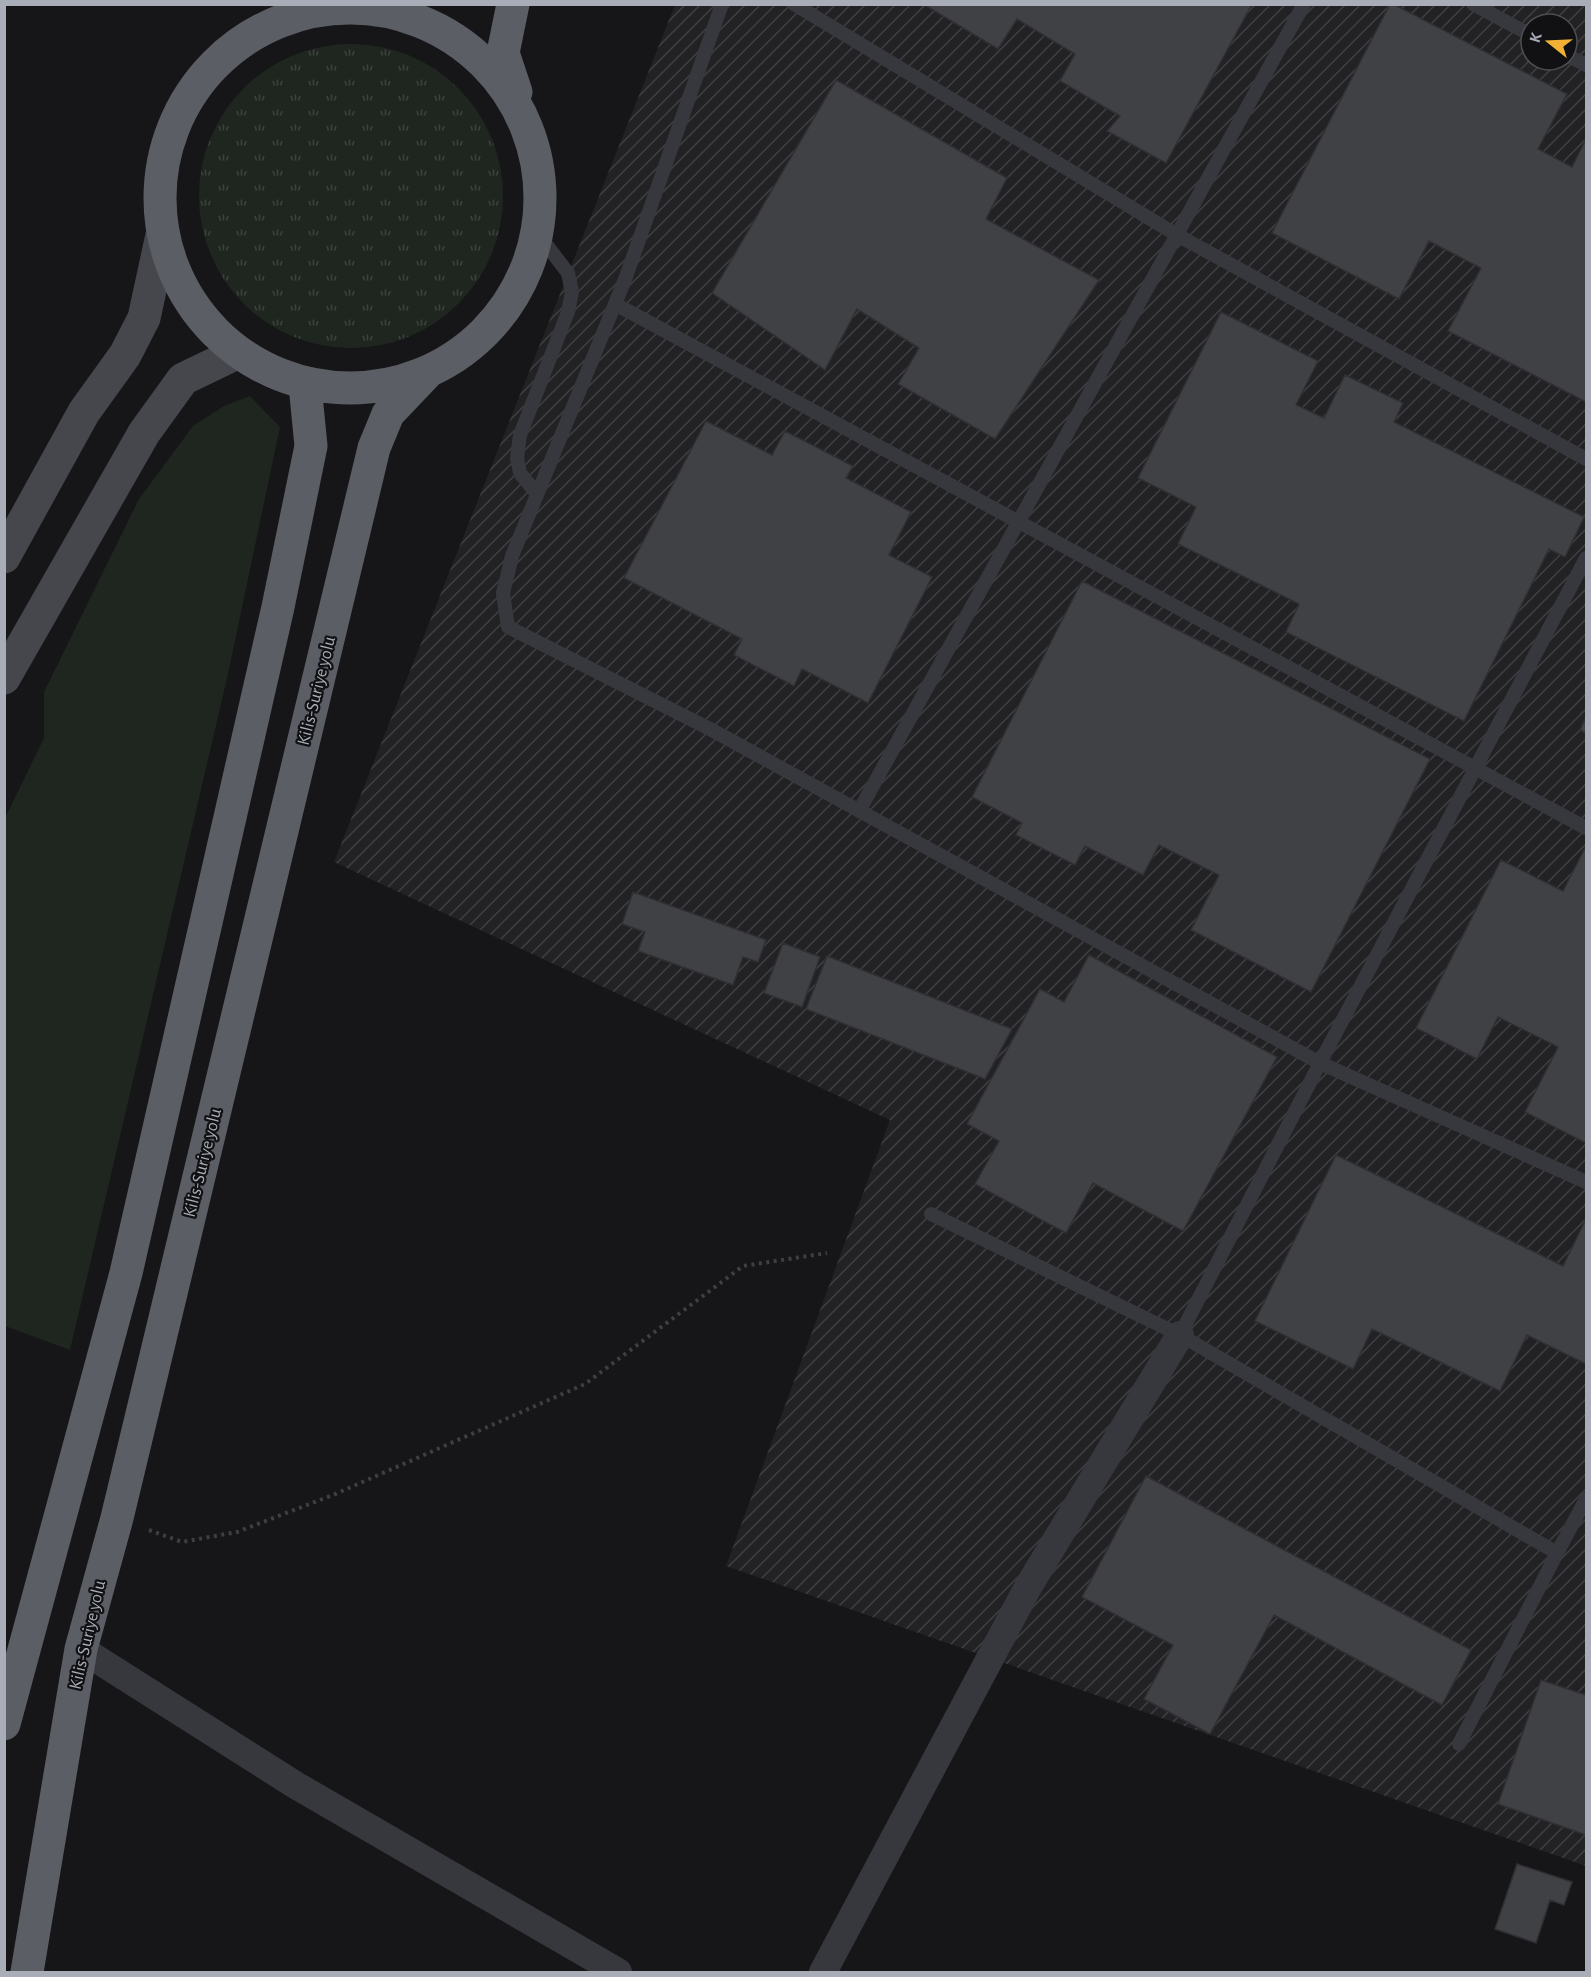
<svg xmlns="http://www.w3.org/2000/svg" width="1591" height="1977" font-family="'Alegreya Sans',sans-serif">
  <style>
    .industrial { fill: url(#industrial-furrows); fill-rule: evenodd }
    .grass { fill: url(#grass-tufts) }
    .green { fill: #1e261f }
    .building { fill: #404145; stroke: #303034; stroke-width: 1.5 }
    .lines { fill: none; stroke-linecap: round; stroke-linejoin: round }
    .path { stroke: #3d3f44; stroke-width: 4; stroke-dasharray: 3 4.5; stroke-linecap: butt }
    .service { stroke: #37383d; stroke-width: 14 }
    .minor { stroke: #37383d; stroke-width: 28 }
    .secondary { stroke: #45474d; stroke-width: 33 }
    .trunk { stroke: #5b5e65; stroke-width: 33 }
    .labels { text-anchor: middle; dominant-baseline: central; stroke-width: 4.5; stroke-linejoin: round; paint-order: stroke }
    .street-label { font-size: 18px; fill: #a8adb8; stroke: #111113 }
  </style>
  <defs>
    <pattern id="industrial-furrows" width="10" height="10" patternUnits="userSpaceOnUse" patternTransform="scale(1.5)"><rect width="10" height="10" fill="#222225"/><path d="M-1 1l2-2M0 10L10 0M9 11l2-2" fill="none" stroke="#3f3f43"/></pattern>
    <pattern id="grass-tufts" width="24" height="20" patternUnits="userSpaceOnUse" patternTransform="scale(1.5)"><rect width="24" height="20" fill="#1e261f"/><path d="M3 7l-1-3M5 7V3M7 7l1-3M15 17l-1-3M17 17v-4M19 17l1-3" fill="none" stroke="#3c433d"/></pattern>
  </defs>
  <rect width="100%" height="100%" fill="#161618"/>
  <path class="industrial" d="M675,5H1586V1866L726,1566L890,1120L334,862ZM1531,24H1567V60H1531Z"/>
  <path class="grass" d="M199 196a152 152 0 1 1 304 0a152 152 0 1 1-304 0Z"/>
  <path class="green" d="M250,396L280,427L228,674L70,1350L5,1326V818L44,738V692L139,499L193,426L224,406Z"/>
  <path class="building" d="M923,4H1252L1166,163L1107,131L1120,116L1060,81L1075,54L1017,19L998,49Z
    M1390,4H1393L1567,94L1538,149L1572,167L1586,139V402L1448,331L1481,268L1429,241L1399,299L1272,233Z
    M836,80L1007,178L986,219L1099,280L995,439L898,384L919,348L857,309L825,370L712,293Z
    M1221,312L1318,361L1296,405L1324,418L1345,375L1403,403L1394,422L1584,517L1565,557L1549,549L1464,721L1286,632L1299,604L1178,544L1196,507L1138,478Z
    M706,421L772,455L785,431L853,466L846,478L911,512L889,555L932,577L868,703L802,669L794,686L734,655L742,639L624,578Z
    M1082,581L1430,759L1311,992L1191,930L1219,875L1159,845L1143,875L1085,846L1075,865L1016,835L1022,823L972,797Z
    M1586,717V733L1580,730Z
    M1586,846V1143L1525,1112L1558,1047L1498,1017L1477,1059L1416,1028L1501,860L1563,891Z
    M633,892L766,940L758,962L743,957L733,985L638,951L645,932L622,924Z
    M783,943L820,957L802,1007L764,993Z
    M1089,955L1277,1057L1183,1231L1093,1183L1066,1233L975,1184L999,1141L967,1124L1040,989L1064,1002Z
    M827,956L1012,1029L985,1079L806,1009Z
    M1336,1155L1563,1266L1586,1219V1364L1527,1335L1500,1391L1372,1329L1353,1369L1255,1321Z
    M1146,1476L1471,1650L1442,1705L1274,1615L1210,1734L1144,1699L1173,1645L1082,1597Z
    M1541,1680L1586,1695V1835L1498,1804Z
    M1517,1864L1572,1882L1564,1905L1550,1900L1536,1943L1495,1929Z"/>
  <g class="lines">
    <path class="path" d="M149,1530L182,1542L237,1532L333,1495L585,1384L743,1266L827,1253"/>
    <path class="service" d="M722,4L626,277L512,556L503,593L508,627L710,729L1320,1063L1586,1182
      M794,4L1177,235L1586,459
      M1473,4L1531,35
      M1567,55L1586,65
      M615,304L1586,828
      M537,494L520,473L517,458L520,435L568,312L572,292L568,273L545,243L539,223
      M859,811L1304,4
      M931,1214L1180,1335L1557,1553
      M1180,1335L1320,1063L1586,558
      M1459,1744L1557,1553L1586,1499"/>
    <path class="minor" d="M81,1649L297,1786L618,1972
      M823,1972L1028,1587L1180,1335"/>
    <path class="secondary" d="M4,557L84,412L125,355L144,318L162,235
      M4,678L144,433L183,379L237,353"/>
    <path class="trunk" d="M513,4L503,53L516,92
      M160 198a190 190 0 1 1 380 0a190 190 0 1 1-380 0Z
      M4,1724L126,1273L278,607L311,446L305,385
      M27,1972L81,1649L117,1518L374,448L388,414L427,373"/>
  </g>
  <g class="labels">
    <g class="street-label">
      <text transform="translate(317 691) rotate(-76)">Kilis-Suriye yolu</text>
      <text transform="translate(203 1163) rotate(-76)">Kilis-Suriye yolu</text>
      <text transform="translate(88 1635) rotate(-77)">Kilis-Suriye yolu</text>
    </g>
  </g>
  <rect width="1591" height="1977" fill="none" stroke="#a8adb8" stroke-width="12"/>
  <g transform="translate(1549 42) rotate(288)"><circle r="28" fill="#111113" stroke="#4d4f55" stroke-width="1.5"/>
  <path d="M0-4.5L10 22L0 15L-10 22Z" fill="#f2b134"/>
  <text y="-9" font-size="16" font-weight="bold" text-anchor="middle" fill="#a8adb8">K</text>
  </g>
</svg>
